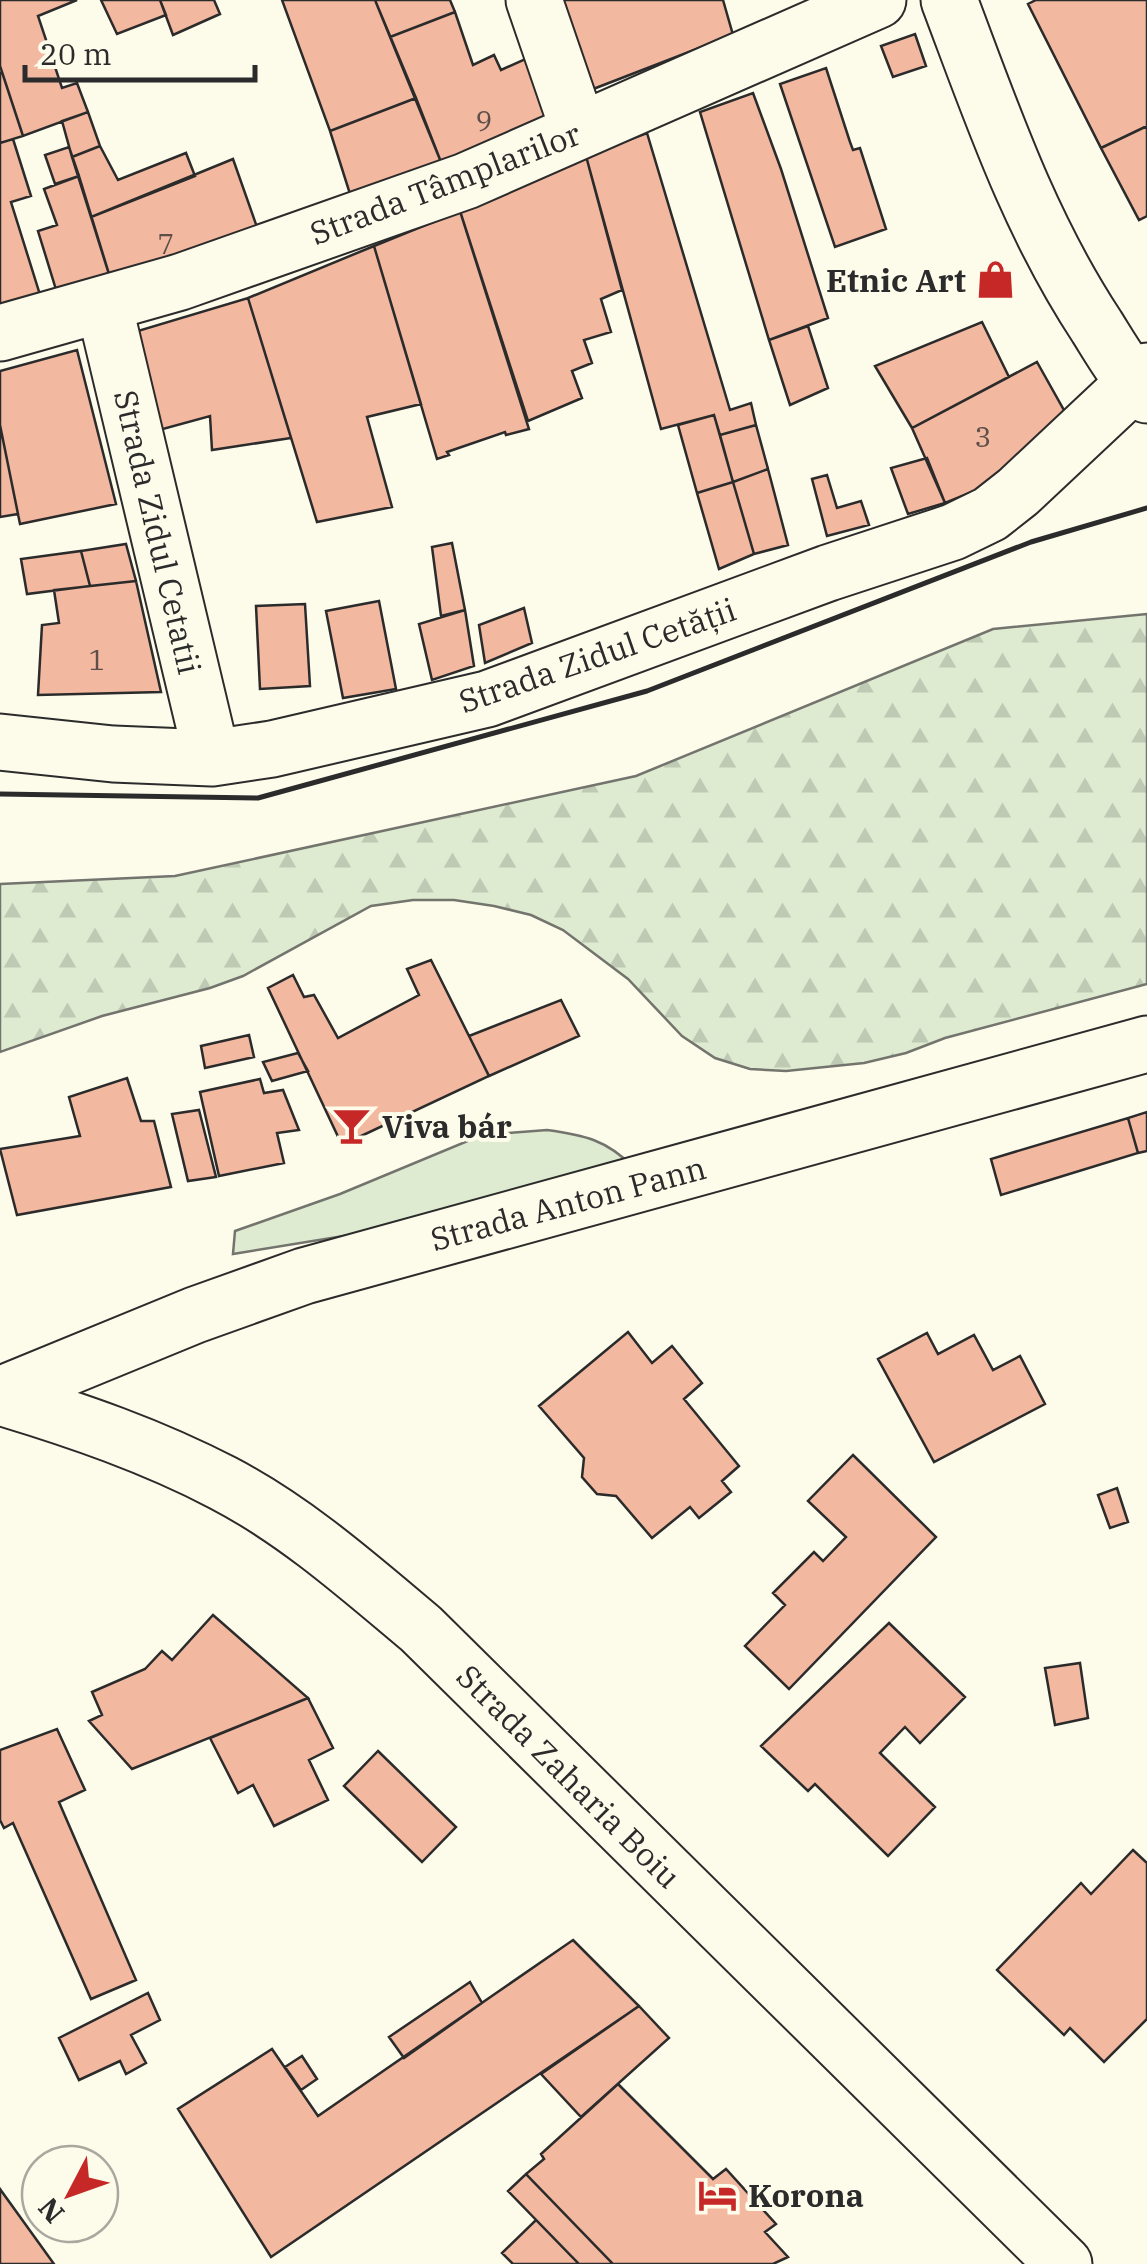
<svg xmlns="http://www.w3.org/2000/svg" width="1147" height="2264" font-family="'IBM Plex Serif',serif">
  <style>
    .green { fill: #deebd1; stroke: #74746e; stroke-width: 2.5 }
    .forest { fill: url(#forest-firs); stroke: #74746e; stroke-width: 2.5 }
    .building { fill: #f2b8a0; stroke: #2b2b2b; stroke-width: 2.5 }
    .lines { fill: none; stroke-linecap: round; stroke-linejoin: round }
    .street-casing { stroke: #2b2b2b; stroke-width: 59 }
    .secondary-casing { stroke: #2b2b2b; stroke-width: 59 }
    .highway-casing { stroke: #2b2b2b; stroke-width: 59 }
    .street { stroke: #fdfbea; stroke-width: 55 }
    .secondary { stroke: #fdfbea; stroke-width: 55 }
    .highway { stroke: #fdfbea; stroke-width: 55 }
    .wall { stroke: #2b2b2b; stroke-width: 5 }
    .labels { text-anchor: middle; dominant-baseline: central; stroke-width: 8; stroke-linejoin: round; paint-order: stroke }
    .number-label { font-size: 28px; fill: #5d4e48 }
    .street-label { font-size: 32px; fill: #2b2b2b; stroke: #fdfbea }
    .poi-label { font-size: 32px; font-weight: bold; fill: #2b2b2b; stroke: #fdfbea; text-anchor: start }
  </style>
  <defs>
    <pattern id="forest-firs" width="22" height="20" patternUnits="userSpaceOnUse" patternTransform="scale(2.5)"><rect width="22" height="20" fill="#deebd1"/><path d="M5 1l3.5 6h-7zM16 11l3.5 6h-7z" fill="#bfcab4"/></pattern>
  </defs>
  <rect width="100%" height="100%" fill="#fdfbea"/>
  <path class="green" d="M547,1130C584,1135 607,1140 633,1167L399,1227L233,1254L235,1231L340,1194L482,1135Z"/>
  <path class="forest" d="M1147,614V984L945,1038L906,1053L864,1063L786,1071L750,1069L715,1058L682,1036L628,979L563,930L531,915L494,906L454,900H413L371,906L243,976L210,988L102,1016L0,1052V884L175,876L636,776L993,629Z"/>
  <path class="building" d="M0,0H77L38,16L62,88L77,83L88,112L23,136L0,66Z
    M101,0H160L166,15L117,34Z
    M160,0H214L220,14L173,35Z
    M282,0H375L416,98L330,131Z
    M375,0H450L455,12L390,37Z
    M556,0H723L733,35L588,91Z
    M1036,0H1147V126L1101,148L1028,4Z
    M455,12L473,65L494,55L501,70L541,52L550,115L441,162L390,37Z
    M915,34L926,66L893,77L881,46Z
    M826,68L850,142L853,150L860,148L886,229L835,247L780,84Z
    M2,72L23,136L0,143V73Z
    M753,93L781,169L828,318L769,340L700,112Z
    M416,98L441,162L350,194L330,131Z
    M88,112L100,146L72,157L62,121Z
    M1147,126V216L1139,220L1101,148Z
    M647,133L730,410L751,403L756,425L720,435L714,415L661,429L586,156Z
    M13,139L31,196L11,202L41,298L0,308V143Z
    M100,146L118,180L186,153L195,176L91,217L72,157Z
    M69,147L79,176L55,184L45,155Z
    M586,156L622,290L601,299L611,332L584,340L592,363L572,371L582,398L528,421L460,211Z
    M233,159L258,230L113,287L91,217Z
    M79,176L113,287L58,296L38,231L57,225L44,189Z
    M460,211L529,429L506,435L505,432L447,452L449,455L437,459L374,246Z
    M374,246L421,404L367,417L392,507L317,522L248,298Z
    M248,298L291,438L212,450L210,416L152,432L131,333Z
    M982,322L1009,377L912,428L875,366Z
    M808,326L828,388L790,405L769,340Z
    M77,350L116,504L20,524L0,425V371Z
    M1037,362L1070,421L977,490L945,503L912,428Z
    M714,415L733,482L697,493L678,425Z
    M0,425L18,514L0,517Z
    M756,425L768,469L733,482L720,435Z
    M927,458L945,503L908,514L891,468Z
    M768,469L788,545L754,554L733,482Z
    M827,475L837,508L861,501L869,525L827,536L812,479Z
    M733,482L754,554L719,569L697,493Z
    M452,543L465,610L441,616L432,547Z
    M126,544L136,581L90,586L81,551Z
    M81,551L90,586L27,594L21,559Z
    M136,581L161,692L38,695L42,625L59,623L54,590Z
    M379,601L396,689L343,698L326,611Z
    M305,604L310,686L260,689L256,606Z
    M524,608L532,643L485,663L479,625Z
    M465,610L474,666L432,680L419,624Z
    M431,960L489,1076L342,1145L268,988L293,975L304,997L314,995L338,1038L419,995L407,969Z
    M561,1000L579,1036L489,1076L469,1036Z
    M249,1035L254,1057L205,1068L201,1046Z
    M298,1053L308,1071L272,1081L263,1062Z
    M127,1078L141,1121H154L171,1187L17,1215L0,1149L80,1136L69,1097Z
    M260,1079L264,1093L283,1090L299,1130L277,1133L284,1163L219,1176L200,1092Z
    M199,1110L216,1177L188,1181L172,1114Z
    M1147,1112V1151L1138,1153L1128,1118Z
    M1128,1118L1138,1153L1001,1195L991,1159Z
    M628,1332L652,1363L672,1346L702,1383L684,1399L739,1466L722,1481L731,1492L699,1518L690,1507L652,1538L616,1496L597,1494L582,1477L584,1458L539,1406Z
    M927,1333L938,1354L974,1335L993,1370L1020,1356L1045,1404L934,1462L878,1359Z
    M853,1455L936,1537L789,1689L745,1646L785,1605L773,1593L814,1552L823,1561L846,1537L808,1501Z
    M1117,1488L1128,1522L1110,1528L1098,1495Z
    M213,1615L308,1698L132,1769L89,1721L102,1715L92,1692L145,1669L162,1651L172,1660Z
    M889,1623L965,1697L920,1743L905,1727L880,1753L935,1807L888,1856L815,1784L808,1791L761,1746Z
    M1080,1663L1088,1718L1055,1725L1045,1668Z
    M308,1698L333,1748L309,1760L328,1800L274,1826L253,1785L238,1793L210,1738Z
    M57,1729L85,1790L59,1802L136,1980L91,1999L13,1823L4,1828L0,1820V1750Z
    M378,1751L456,1827L422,1862L344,1786Z
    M1133,1850L1147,1863V2019L1104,2062L1070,2028L1064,2035L997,1970L1081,1883L1091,1894Z
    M573,1940L639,2006L271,2257L178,2109L272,2049L318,2116Z
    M470,1982L482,2003L404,2058L389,2037Z
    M148,1993L160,2020L131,2035L146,2063L126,2074L120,2061L79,2080L59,2038Z
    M639,2006L669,2038L581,2117L541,2074Z
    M302,2056L317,2079L301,2090L285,2067Z
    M618,2084L713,2179L726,2169L776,2224L765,2232L788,2257L773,2264H613L526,2174L544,2159L541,2154Z
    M526,2174L613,2264H579L508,2191Z
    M0,2189L54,2264H0Z
    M536,2220L579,2264H513L502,2253Z"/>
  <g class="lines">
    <defs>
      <path id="street" d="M534,0L579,131
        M104,305L212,758
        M0,333L180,282L466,181L878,0
        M0,742L113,754L212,758L272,749L487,699L828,573L953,532L990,514L1018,492L1147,371"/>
      <path id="secondary" d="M949,0C992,114 1029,224 1097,327C1112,351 1126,376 1147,395
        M0,1395L195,1315L304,1276L1147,1044"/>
      <path id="highway" d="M0,1397C77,1420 152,1446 223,1483C296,1521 359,1577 421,1629L1064,2264"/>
    </defs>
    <use href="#street" class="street-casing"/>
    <use href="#secondary" class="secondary-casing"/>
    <use href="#highway" class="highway-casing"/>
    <use href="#street" class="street"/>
    <use href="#secondary" class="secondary"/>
    <use href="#highway" class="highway"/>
    <path class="wall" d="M0,794L258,798L647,691L1031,542L1147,508"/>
  </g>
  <defs>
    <symbol id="shop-bare" viewBox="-9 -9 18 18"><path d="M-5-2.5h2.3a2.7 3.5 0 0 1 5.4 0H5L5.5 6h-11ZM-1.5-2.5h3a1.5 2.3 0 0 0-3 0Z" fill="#c62828" stroke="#fdfbea" stroke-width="2.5" paint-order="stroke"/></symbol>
    <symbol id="bar-bare" viewBox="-9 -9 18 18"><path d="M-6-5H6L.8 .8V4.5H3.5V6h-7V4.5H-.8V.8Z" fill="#c62828" stroke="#fdfbea" stroke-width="2.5" paint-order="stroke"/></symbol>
    <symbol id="hotel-bare" viewBox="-9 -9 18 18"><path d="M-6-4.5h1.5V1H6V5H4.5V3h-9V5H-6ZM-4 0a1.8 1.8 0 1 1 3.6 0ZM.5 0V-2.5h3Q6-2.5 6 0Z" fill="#c62828" stroke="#fdfbea" stroke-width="2.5" paint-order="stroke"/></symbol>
  </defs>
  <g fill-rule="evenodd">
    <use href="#shop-bare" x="968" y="252" width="55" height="55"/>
    <use href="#bar-bare" x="324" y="1098" width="55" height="55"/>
    <use href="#hotel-bare" x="690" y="2168" width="55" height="55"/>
  </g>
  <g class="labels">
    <g class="number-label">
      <text x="484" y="120">9</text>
      <text x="166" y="243">7</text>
      <text x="983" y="436">3</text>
      <text x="97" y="659">1</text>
    </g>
    <g class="street-label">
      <text transform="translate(445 183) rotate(-21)">Strada Tâmplarilor</text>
      <text transform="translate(158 532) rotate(77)">Strada Zidul Cetatii</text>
      <text transform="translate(597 655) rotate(-19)">Strada Zidul Cetății</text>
      <text transform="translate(568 1203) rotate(-15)">Strada Anton Pann</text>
      <text transform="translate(569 1776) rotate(45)">Strada Zaharia Boiu</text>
    </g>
    <g class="poi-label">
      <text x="966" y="280" text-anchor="end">Etnic Art</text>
      <text x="382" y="1126">Viva bár</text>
      <text x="748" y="2195">Korona</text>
    </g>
  </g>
  <g transform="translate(70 2194) rotate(229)"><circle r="48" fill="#fdfbea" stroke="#a9a89e" stroke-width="2.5"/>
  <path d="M0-8L18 38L0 25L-18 38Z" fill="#c62828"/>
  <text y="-15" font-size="28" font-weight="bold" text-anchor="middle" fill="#2b2b2b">N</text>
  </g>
  <path d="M25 65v15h230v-15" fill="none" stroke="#2b2b2b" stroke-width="5"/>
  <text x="40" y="65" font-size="30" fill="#2b2b2b" stroke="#fdfbea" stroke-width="8" paint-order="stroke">20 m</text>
</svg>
